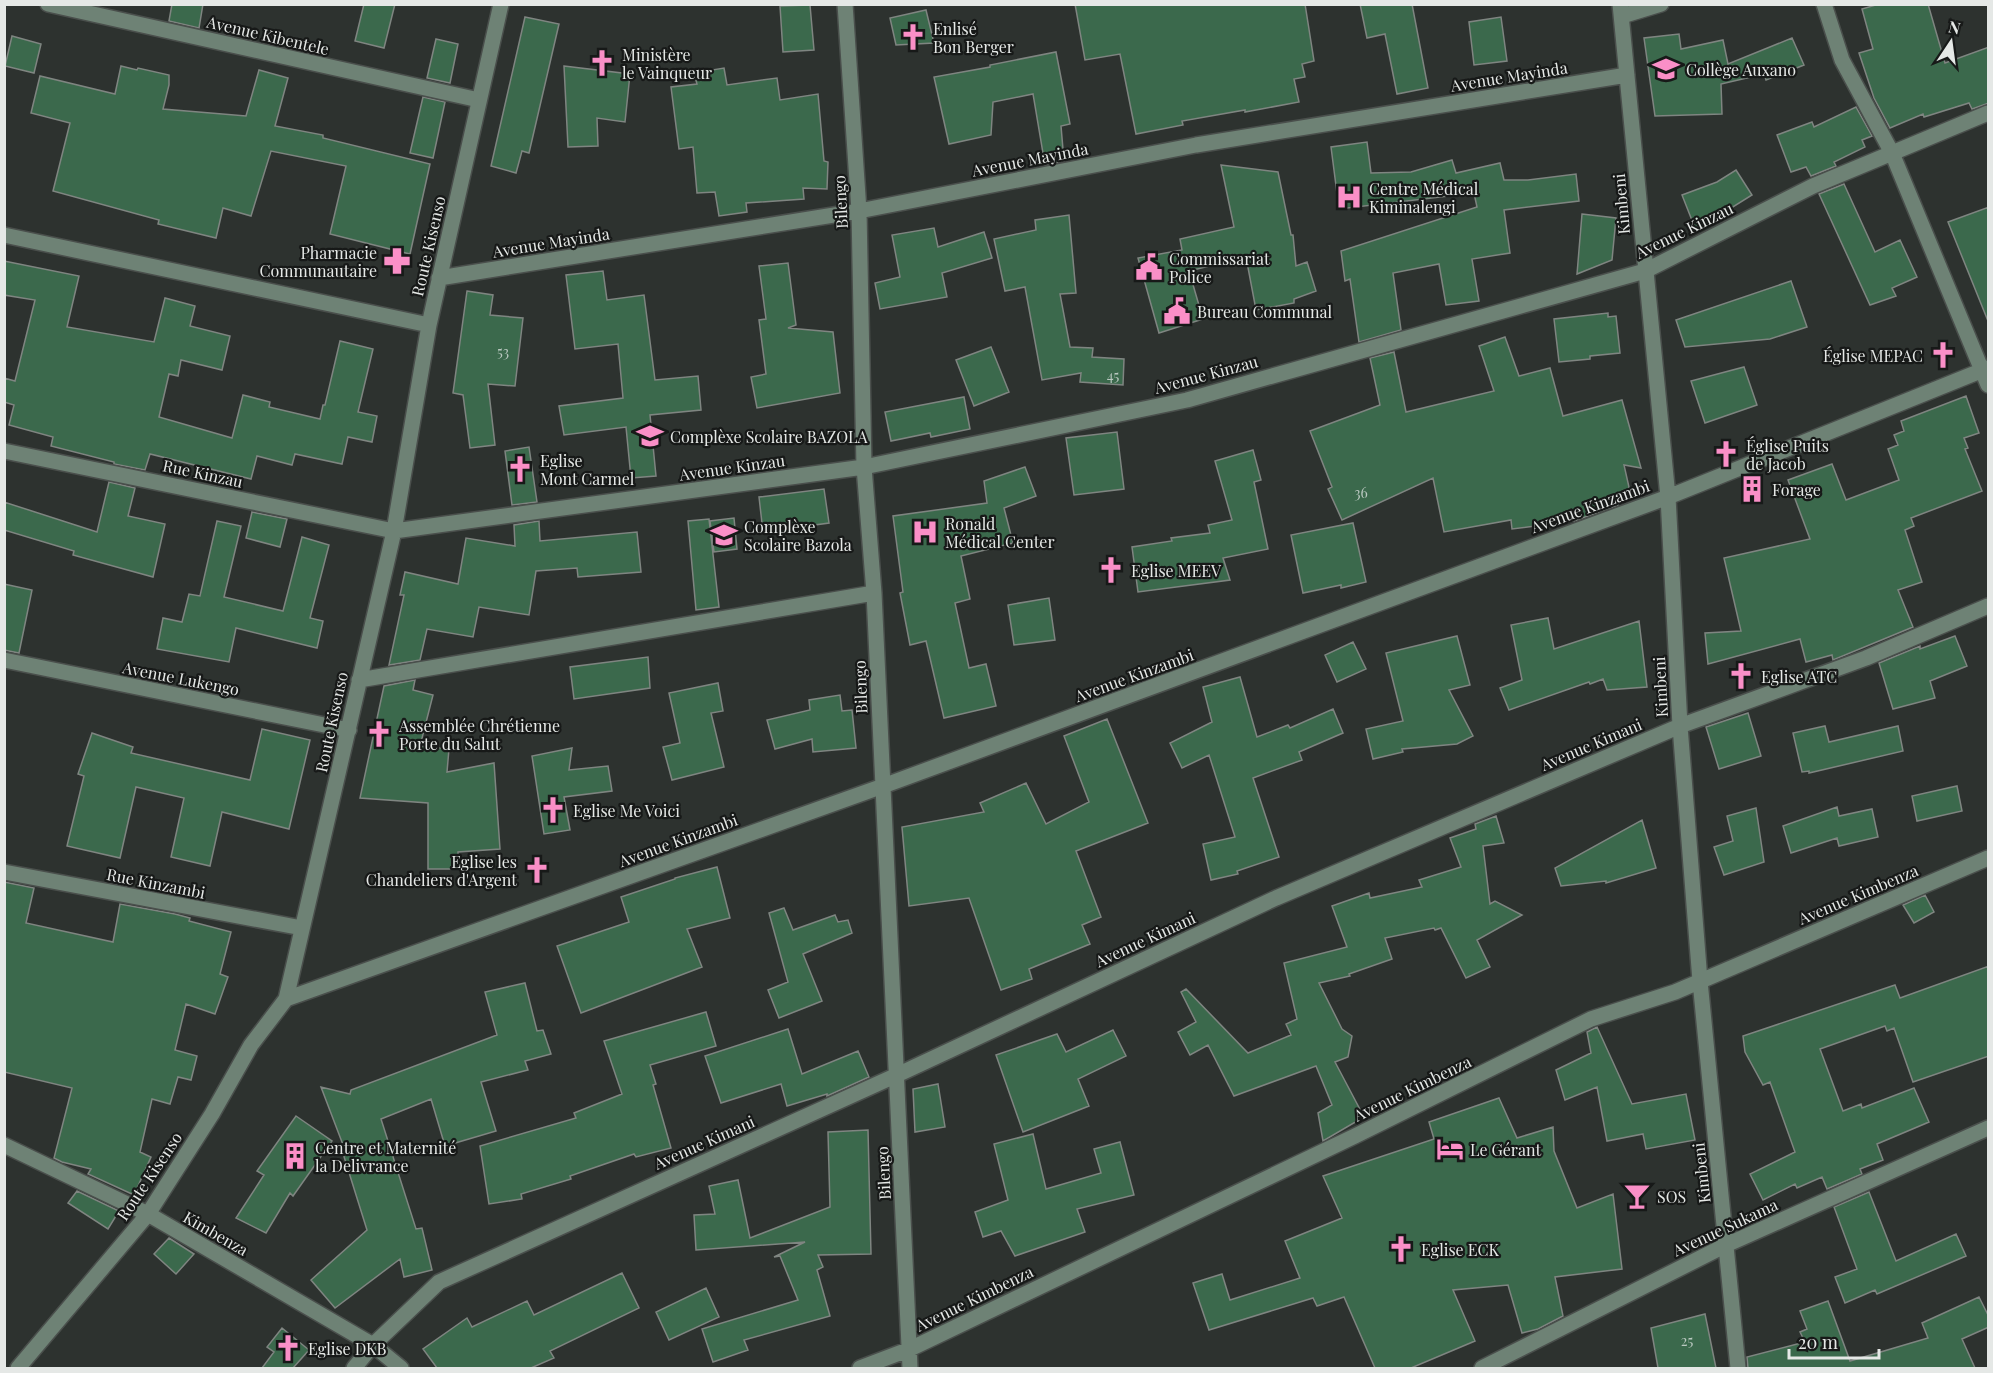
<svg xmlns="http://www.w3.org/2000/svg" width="1993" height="1373" font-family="'Playfair Display',serif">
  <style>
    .building { fill: #3b694c; stroke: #7f8581; stroke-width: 1.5 }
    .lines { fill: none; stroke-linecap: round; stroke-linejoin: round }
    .minor-casing { stroke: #4a4f4c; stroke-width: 18 }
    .minor { stroke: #6e8275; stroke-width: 15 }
    .labels { text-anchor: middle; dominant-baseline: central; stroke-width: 4.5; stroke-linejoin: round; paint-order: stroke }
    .number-label { font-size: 14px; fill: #bac8c0 }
    .poi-label { font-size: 16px; fill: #e5e8e6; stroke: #171918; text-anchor: start }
    .street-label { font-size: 16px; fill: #e5e8e6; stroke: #171918 }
  </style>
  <rect width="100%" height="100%" fill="#2d322f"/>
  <path class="building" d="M172,4H203L199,28L169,21Z
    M364,4H395L384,48L355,41Z
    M1075,4H1305L1314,61L1302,64L1305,77L1294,79L1299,102L1245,112V110L1182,121L1183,125L1136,134L1120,54L1085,60Z
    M1360,4H1412L1428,88L1397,94L1385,34L1367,38Z
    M1879,4H1928L1945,63L1989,47V103L1972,109L1969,103L1924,117L1923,114L1890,128L1874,98L1859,53L1873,49L1862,9Z
    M810,5L814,50L783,52L780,6Z
    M926,10L934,43L896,45L890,18Z
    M525,17L559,24L529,153L522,151L516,173L491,166Z
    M1501,17L1507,61L1474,65L1469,22Z
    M1679,34L1681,49L1723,40L1728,64L1792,38L1804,65L1766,80L1764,74L1721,84L1722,114L1655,116L1644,38Z
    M12,36L41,44L34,73L5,66Z
    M436,39L458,44L450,83L427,78Z
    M1056,52L1070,124L1061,126L1064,161L1045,165L1033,94L993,102L991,135L949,144L934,77L990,67V65Z
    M121,66L137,70L138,68L169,75V85L163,109L246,116L259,70L288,78L275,126L323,135V138L430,164L410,254L330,234L346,166L271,151L251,216L223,208L216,238L158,224L159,220L53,191L70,123L31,113L40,76L115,94Z
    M564,66L630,74L625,122L597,118L598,146L568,147Z
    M724,68L727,85L777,78L780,100L818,94L824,161L828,162L827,189L803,188L804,199L746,203L747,212L719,216L715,192L697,193L693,147L679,149L671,87L697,84L694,73Z
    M423,97L445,102L433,158L410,153Z
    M1856,107L1872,136L1862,140L1865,147L1834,162L1836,166L1811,176L1806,167L1791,172L1777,135L1812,122L1814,127Z
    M1367,142L1371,173L1411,172L1452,160L1456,173L1500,163L1504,180H1528L1576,174L1579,201L1504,210L1510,253L1472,259L1479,301L1446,305L1439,264L1393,273L1401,330L1359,342L1350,279L1345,281L1341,251L1477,207L1474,193L1339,209L1331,147Z
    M1221,165L1278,172L1291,235H1293L1296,266L1307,262L1316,291L1294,299V303L1256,310L1246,257L1189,271L1203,319L1159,333L1138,258L1182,250L1180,239L1234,227Z
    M1736,170L1752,195L1723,213L1724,216L1695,228L1682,195L1717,182Z
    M1844,184L1875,252L1900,240L1917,277L1892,288L1896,296L1870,305L1819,194Z
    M1989,207V321H1988L1948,222Z
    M1582,214L1616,218L1612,260L1577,274Z
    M1069,215L1076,293L1060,294L1070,347L1093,348L1092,357L1124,359L1123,385L1080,382L1081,373L1042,380L1025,287L1005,291L994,239L1036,230L1035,220Z
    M934,228L938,247L984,232L992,258L942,273L947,297L880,309L875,283L900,277L892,235Z
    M4,261L79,276L67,327L154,342L165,298L195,306L190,326L230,336L222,370L181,360L178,376L169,374L159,417L232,438L243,395L270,402L269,407L320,419L323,405H325L340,341L373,349L358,412L377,416L372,442L348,437L342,464L295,454L292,465L257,456L251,479L150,454L145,470L114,464V462L51,446L53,437L9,425L14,405L4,402V378L15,381L35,300L4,295Z
    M788,263L796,325L788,328L833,332L840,393L757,408L751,377L766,374L759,320L766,319L759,266Z
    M603,271L607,300L644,295L655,380L698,376L701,410L650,415L656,476L631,478L626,427L564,435L559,406L623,398L618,344L575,349L566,275Z
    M1791,281L1807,327L1770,339L1685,347L1676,320Z
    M467,291L493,295L490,315L523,318L515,386L488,384L495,445L470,448L463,395L453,393Z
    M1608,313V317L1616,316L1620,353L1590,356V359L1559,362L1554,319Z
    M1505,337L1519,376L1550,368L1563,416L1622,400L1641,468L1624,465L1631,496L1617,498L1618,505L1574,521L1512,529L1511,520L1444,532L1433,478L1342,520L1328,489L1332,487L1310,431L1380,405L1370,358L1394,352L1406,412L1494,391L1479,346Z
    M991,347L1009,392L974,406L956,360Z
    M1744,367L1757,405L1705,423L1691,381Z
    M1966,396L1979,433L1964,438L1968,448L1965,449L1982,491L1911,518L1914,526L1905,530L1922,582L1898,590L1913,627L1833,660L1832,655L1806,662L1800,639L1708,664L1705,633L1741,631L1724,558L1810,539L1788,480L1832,464L1846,500L1899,480L1888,449L1898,445L1894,435L1904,431L1901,421Z
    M964,397L970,429L931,437L930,433L891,441L885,412Z
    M1117,432L1124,489L1074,495L1066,438Z
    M529,447L537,502L512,505L505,451Z
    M1253,450L1261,480L1254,482L1268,549L1223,558L1230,580L1138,592L1132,547L1172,541L1171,538L1210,533L1208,525L1232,520L1215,461Z
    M1025,467L1036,496L1004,508L1013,543L961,556L970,599L955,603L969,668L986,664L996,706L944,718L926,641L910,645L900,593L903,592L893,516L987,503L984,481Z
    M109,482L135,488L128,516L165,524L153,577L73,555L74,551L4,530V502L97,532Z
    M824,489L829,523L763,532L759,497Z
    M252,512L287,519L280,547L246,538Z
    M734,518L737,549L714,552L710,521Z
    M709,519L719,607L696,610L688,521Z
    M217,521L241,526L224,597L283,611L302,537L329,545L310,618L323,621L317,648L236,628L229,662L157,649L163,618L182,622L189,594L200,596Z
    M539,521L540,541L637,532L641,572L578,577L577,568L536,571L529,615L479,607L473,637L427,629L420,660L389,665L404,595H400L405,572L458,584L466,538L515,546L514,525Z
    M1353,523L1366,582L1341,588V585L1303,593L1291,535Z
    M4,584L32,590L19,653L4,650Z
    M1049,598L1055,640L1014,645L1008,605Z
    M1548,618L1554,649L1639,621L1647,687L1607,690L1603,679L1590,684L1589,682L1509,710L1500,688L1522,680L1511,625Z
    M1457,636L1470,685L1449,690L1473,736L1457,744L1402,749L1403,752L1373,759L1366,729L1403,721L1386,653Z
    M1955,636L1967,666L1930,681L1935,698L1893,709L1879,663L1920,646V649Z
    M1353,642L1366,669L1337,682L1325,655Z
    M648,657L650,688L574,699L570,667Z
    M1240,677L1257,737L1288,725L1290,728L1333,709L1343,733L1299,752L1302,760L1253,778L1279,857L1237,871L1238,874L1211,880L1203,844L1235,837L1209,755L1182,768L1170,743L1212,722L1203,687Z
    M415,680L413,690L433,695L420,746L449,749L447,772L494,763L500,849L458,852V869H428V803L360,798L384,686Z
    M718,683L723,711L711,713L724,767L672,780L663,747L680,743L669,693Z
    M840,695L842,711L852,710L856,748L813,752L812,739L775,749L767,720L810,710L809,700Z
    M1748,713L1761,756L1719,769L1706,727Z
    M1107,719L1148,823L1076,851L1101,917L1082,925L1090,944L1029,969L1032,979L1001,990L969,898L909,906L902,827L984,812L980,803L1026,783L1046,824L1089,802L1064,736Z
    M1825,726L1829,742L1898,726L1903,751L1809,773V771L1802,772L1793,733Z
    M262,729L310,740L289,829L222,812L210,866L171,857L184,798L136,787L120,858L67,846L84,776L78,774L92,733L133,747L131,753L250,780Z
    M572,748L569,770L608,766L612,791L564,797L570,830L544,834L532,756Z
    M1957,786L1962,811L1917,821L1912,796Z
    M1837,807L1839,816L1872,809L1878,837L1839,846L1837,838L1791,853L1783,826Z
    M1756,808L1764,862L1724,875L1714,847L1733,841L1727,816Z
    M1496,816L1504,843L1483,846L1490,904L1495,901L1522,915L1477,940L1490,967L1466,978L1441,928L1435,930L1434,928L1385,938L1392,959L1349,974L1350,976L1319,983L1342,1029L1352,1036L1348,1057L1335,1062L1364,1117L1323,1141L1318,1113L1332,1105L1316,1066L1234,1096L1208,1045L1190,1055L1178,1032L1196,1022L1181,992L1186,989L1248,1053L1291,1035L1286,1024L1297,1019L1284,963L1347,947L1332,906L1369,893L1370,898L1422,887L1419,880L1461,867L1450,838L1476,829L1475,824Z
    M1642,820L1656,868L1606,883V881L1561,886L1555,868Z
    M717,867L730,918L687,929L702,967L581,1013L557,946L629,922L621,897L675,879V878Z
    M4,882L34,888L26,923L113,942L120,904L175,914L190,918L189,921L231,932L220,974L228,977L215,1014L186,1004L175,1050L197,1056L191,1080L178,1077L170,1104L152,1099L140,1152L151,1157L134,1195L88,1174L91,1169L62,1162L54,1158L72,1088L4,1072Z
    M1925,895L1934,912L1914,923L1903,905Z
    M784,908L793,930L835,915L838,922L848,920L852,933L803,954L822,1001L779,1018L768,990L788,982L769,913Z
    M1989,966V1056L1913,1082L1894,1028L1887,1031L1885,1026L1820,1049L1843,1111L1861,1104L1862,1108L1914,1088L1929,1122L1877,1144L1883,1160L1860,1169L1862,1174L1827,1189L1822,1177L1797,1188L1795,1184L1763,1200L1750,1174L1795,1152L1770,1082L1763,1085L1745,1052L1743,1036L1895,985L1900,998Z
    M525,983L537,1031L543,1030L551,1054L525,1061L528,1070L481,1082L496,1131L445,1146L431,1099L381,1119L416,1229L422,1228L432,1270L404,1277L400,1259L335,1308L311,1280L367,1230L341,1147L345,1150L321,1087L350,1094L351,1090L497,1035L485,992Z
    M706,1012L716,1046L650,1065L656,1084L653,1085L671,1148L636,1157L634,1154L570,1176L571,1179L521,1194L522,1199L489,1204L480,1146L576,1118L574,1113L622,1094L604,1041Z
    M1597,1027L1632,1104L1686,1094L1695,1140L1646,1149L1643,1134L1607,1141L1597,1087L1565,1100L1556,1070L1591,1053L1587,1032Z
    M788,1029L802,1074L858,1051L869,1077L827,1096V1094L787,1106L781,1084L721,1103L705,1056Z
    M1113,1030L1126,1056L1078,1079L1089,1106L1023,1132L996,1055L1057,1034L1066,1052Z
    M938,1084L945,1127L915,1132L913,1089Z
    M1499,1098L1517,1138L1553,1127L1554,1151L1577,1208L1613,1194L1622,1269L1555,1277L1563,1316L1538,1329L1522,1333L1508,1285L1453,1290L1475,1341L1411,1368H1375L1344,1297L1317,1306L1313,1298L1209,1330L1193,1283L1222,1274L1230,1300L1300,1278L1285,1241L1342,1218L1323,1176L1434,1139L1429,1122Z
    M296,1116L332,1141L293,1196L290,1193L266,1233L236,1218L264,1175L257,1171Z
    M868,1130L871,1254L818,1255L823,1267L817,1270L830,1316L744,1340L748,1350L713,1362L702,1329L798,1300L780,1256L774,1257L805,1242L696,1250L694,1215L715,1214L709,1186L738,1180L750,1238L830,1207L828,1132Z
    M1033,1134L1046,1189L1101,1173L1094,1149L1120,1142L1134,1195L1077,1209L1085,1232L1015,1256L1001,1231L983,1237L975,1212L1008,1200L994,1144Z
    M77,1191L119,1211L108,1229L68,1203Z
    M1869,1192L1896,1261L1956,1234L1966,1256L1877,1294L1875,1290L1845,1303L1835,1277L1857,1269L1834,1207Z
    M169,1238L194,1254L176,1274L154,1254Z
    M622,1273L639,1308L550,1351L554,1358L531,1368H437L423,1349L467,1318L472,1327L527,1301L534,1315Z
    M706,1288L719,1317L669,1340L656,1312Z
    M1979,1297L1989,1317V1327L1962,1339L1975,1368H1748L1747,1357L1805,1342L1800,1332L1807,1329L1800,1311L1828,1301L1850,1361L1928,1338L1922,1323Z
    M1705,1314L1716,1368H1658L1651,1328Z
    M282,1328L309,1350L293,1368H262L274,1352L267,1347Z"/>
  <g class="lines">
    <defs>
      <path id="minor" d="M48,4L479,100
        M845,4L859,211L864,467L874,593L910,1368
        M1620,4L1668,497L1680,726L1700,981L1738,1368
        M1824,4L1842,60L1892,153L1988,385
        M1622,16L1661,4
        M4,235L429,325
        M439,278L859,211L1196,145L1627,75
        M4,451L394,531L864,467L1187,400L1645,271L1813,186L1988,113
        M4,660L349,730
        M359,680L874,593
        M4,872L302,928
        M286,999L883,786L1668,497L1988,368
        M4,1145L148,1214L373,1345L401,1368
        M18,1368L148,1214L212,1114L251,1045L286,999L394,531L429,325L501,4
        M354,1368L373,1345L439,1282L897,1075L1276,898L1680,726L1866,658L1988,606
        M860,1368L910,1349L1355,1136L1591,1019L1675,992L1988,858
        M1482,1368L1726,1245L1988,1128"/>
    </defs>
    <use href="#minor" class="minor-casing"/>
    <use href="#minor" class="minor"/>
  </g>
  <defs>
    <symbol id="church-bare" viewBox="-9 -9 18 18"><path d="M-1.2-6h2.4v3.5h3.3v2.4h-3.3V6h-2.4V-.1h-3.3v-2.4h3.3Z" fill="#fa8fc7" stroke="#171918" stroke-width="2.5" paint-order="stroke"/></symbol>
    <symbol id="school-bare" viewBox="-9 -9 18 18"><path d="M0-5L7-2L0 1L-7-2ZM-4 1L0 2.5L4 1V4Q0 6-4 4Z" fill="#fa8fc7" stroke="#171918" stroke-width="2.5" paint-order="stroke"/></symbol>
    <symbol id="hospital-bare" viewBox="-9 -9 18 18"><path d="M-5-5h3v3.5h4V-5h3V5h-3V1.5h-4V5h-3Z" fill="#fa8fc7" stroke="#171918" stroke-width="2.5" paint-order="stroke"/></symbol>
    <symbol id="pharmacy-bare" viewBox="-9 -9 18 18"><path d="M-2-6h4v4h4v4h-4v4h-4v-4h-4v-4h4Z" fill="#fa8fc7" stroke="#171918" stroke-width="2.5" paint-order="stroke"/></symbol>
    <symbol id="civic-bare" viewBox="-9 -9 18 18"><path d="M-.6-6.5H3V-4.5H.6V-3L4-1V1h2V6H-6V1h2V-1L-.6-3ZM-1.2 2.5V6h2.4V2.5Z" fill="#fa8fc7" stroke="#171918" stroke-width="2.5" paint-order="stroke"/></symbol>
    <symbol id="building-bare" viewBox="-9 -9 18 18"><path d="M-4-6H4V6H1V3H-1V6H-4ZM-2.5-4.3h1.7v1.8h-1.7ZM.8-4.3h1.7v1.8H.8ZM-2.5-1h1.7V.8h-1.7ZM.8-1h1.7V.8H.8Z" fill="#fa8fc7" stroke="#171918" stroke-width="2.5" paint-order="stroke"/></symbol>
    <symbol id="hotel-bare" viewBox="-9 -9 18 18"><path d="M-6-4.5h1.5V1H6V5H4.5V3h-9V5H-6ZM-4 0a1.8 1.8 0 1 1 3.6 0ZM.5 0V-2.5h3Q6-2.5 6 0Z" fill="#fa8fc7" stroke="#171918" stroke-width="2.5" paint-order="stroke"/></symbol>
    <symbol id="bar-bare" viewBox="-9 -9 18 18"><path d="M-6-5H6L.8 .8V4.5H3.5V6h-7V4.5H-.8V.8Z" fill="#fa8fc7" stroke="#171918" stroke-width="2.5" paint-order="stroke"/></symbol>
  </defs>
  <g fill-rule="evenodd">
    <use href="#church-bare" x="894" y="18" width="38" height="38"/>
    <use href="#church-bare" x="583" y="44" width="38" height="38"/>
    <use href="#school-bare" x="1647" y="50" width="38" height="38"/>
    <use href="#hospital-bare" x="1330" y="178" width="38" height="38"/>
    <use href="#pharmacy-bare" x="378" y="242" width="38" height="38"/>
    <use href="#civic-bare" x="1130" y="248" width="38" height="38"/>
    <use href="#civic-bare" x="1158" y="292" width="38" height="38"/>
    <use href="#church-bare" x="1924" y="336" width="38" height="38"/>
    <use href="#school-bare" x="631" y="417" width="38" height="38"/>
    <use href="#church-bare" x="1707" y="435" width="38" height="38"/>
    <use href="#church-bare" x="501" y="450" width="38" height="38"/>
    <use href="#building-bare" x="1733" y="470" width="38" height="38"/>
    <use href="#hospital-bare" x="906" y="513" width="38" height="38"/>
    <use href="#school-bare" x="705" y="516" width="38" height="38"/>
    <use href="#church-bare" x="1092" y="551" width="38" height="38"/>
    <use href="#church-bare" x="1722" y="657" width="38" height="38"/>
    <use href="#church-bare" x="360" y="715" width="38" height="38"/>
    <use href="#church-bare" x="534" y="791" width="38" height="38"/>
    <use href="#church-bare" x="518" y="851" width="38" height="38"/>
    <use href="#hotel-bare" x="1431" y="1130" width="38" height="38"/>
    <use href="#building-bare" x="276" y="1137" width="38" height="38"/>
    <use href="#bar-bare" x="1618" y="1177" width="38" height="38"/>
    <use href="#church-bare" x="1382" y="1230" width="38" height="38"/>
    <use href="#church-bare" x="269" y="1329" width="38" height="38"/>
  </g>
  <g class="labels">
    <g class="number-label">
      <text x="503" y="351">53</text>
      <text x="1113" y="375">45</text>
      <text x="1361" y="492">36</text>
      <text x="1687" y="1340">25</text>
    </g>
    <g class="poi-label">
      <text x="933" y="28">Enlisé<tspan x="933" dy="18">Bon Berger</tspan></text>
      <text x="622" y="54">Ministère<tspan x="622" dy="18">le Vainqueur</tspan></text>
      <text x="1686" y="69">Collège Auxano</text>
      <text x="1369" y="188">Centre Médical<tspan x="1369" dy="18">Kiminalengi</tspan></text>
      <text x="377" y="252" text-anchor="end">Pharmacie<tspan x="377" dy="18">Communautaire</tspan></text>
      <text x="1169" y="258">Commissariat<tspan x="1169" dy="18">Police</tspan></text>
      <text x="1197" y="311">Bureau Communal</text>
      <text x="1923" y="355" text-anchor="end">Église MEPAC</text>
      <text x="670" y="436">Complèxe Scolaire BAZOLA</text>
      <text x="1746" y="445">Église Puits<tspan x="1746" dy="18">de Jacob</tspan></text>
      <text x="540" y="460">Eglise<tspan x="540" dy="18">Mont Carmel</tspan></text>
      <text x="1772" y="489">Forage</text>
      <text x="945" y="523">Ronald<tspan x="945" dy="18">Médical Center</tspan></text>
      <text x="744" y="526">Complèxe<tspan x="744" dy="18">Scolaire Bazola</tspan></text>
      <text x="1131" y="570">Eglise MEEV</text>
      <text x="1761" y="676">Eglise ATC</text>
      <text x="399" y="725">Assemblée Chrétienne<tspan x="399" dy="18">Porte du Salut</tspan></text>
      <text x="573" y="810">Eglise Me Voici</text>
      <text x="517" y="861" text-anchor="end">Eglise les<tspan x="517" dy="18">Chandeliers d'Argent</tspan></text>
      <text x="315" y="1147">Centre et Maternité<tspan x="315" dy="18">la Delivrance</tspan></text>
      <text x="1470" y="1149">Le Gérant</text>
      <text x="1657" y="1196">SOS</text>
      <text x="1421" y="1249">Eglise ECK</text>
      <text x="308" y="1348">Eglise DKB</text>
    </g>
    <g class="street-label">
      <text transform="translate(268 35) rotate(13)">Avenue Kibentele</text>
      <text transform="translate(1509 76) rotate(-9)">Avenue Mayinda</text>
      <text transform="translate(1030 159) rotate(-11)">Avenue Mayinda</text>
      <text transform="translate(840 202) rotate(-93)">Bilengo</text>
      <text transform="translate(1621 204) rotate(-95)">Kimbeni</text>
      <text transform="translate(1684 230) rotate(-26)">Avenue Kinzau</text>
      <text transform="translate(551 242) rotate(-9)">Avenue Mayinda</text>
      <text transform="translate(428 246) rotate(-77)">Route Kisenso</text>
      <text transform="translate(1206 374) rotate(-15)">Avenue Kinzau</text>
      <text transform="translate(732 467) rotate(-8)">Avenue Kinzau</text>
      <text transform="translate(203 473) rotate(12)">Rue Kinzau</text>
      <text transform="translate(1590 506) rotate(-20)">Avenue Kinzambi</text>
      <text transform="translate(1134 675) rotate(-20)">Avenue Kinzambi</text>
      <text transform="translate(181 678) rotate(11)">Avenue Lukengo</text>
      <text transform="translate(860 687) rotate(-92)">Bilengo</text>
      <text transform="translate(1660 687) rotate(-93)">Kimbeni</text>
      <text transform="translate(331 722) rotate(-78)">Route Kisenso</text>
      <text transform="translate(1591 744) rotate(-23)">Avenue Kimani</text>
      <text transform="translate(678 840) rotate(-20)">Avenue Kinzambi</text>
      <text transform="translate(156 883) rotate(11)">Rue Kinzambi</text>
      <text transform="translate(1858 894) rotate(-23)">Avenue Kimbenza</text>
      <text transform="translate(1145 939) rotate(-25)">Avenue Kimani</text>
      <text transform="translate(1412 1088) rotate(-26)">Avenue Kimbenza</text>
      <text transform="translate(704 1142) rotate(-24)">Avenue Kimani</text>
      <text transform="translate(883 1173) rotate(-93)">Bilengo</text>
      <text transform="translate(1701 1173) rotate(-96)">Kimbeni</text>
      <text transform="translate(149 1176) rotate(-56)">Route Kisenso</text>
      <text transform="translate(1725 1227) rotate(-25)">Avenue Sukama</text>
      <text transform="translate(216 1233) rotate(30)">Kimbenza</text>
      <text transform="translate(974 1298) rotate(-26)">Avenue Kimbenza</text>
    </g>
  </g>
  <rect width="1993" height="1373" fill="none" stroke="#e5e8e6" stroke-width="12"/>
  <g transform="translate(1951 42) rotate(13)" stroke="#171918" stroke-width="4.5" paint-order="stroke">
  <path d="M0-4.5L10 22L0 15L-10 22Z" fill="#e5e8e6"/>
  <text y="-9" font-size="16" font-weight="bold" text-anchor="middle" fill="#e5e8e6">N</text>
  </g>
  <path d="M1789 1349v9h90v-9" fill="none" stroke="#e5e8e6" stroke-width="3"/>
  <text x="1798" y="1349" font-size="18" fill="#e5e8e6" stroke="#171918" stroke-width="4.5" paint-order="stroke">20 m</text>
</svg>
